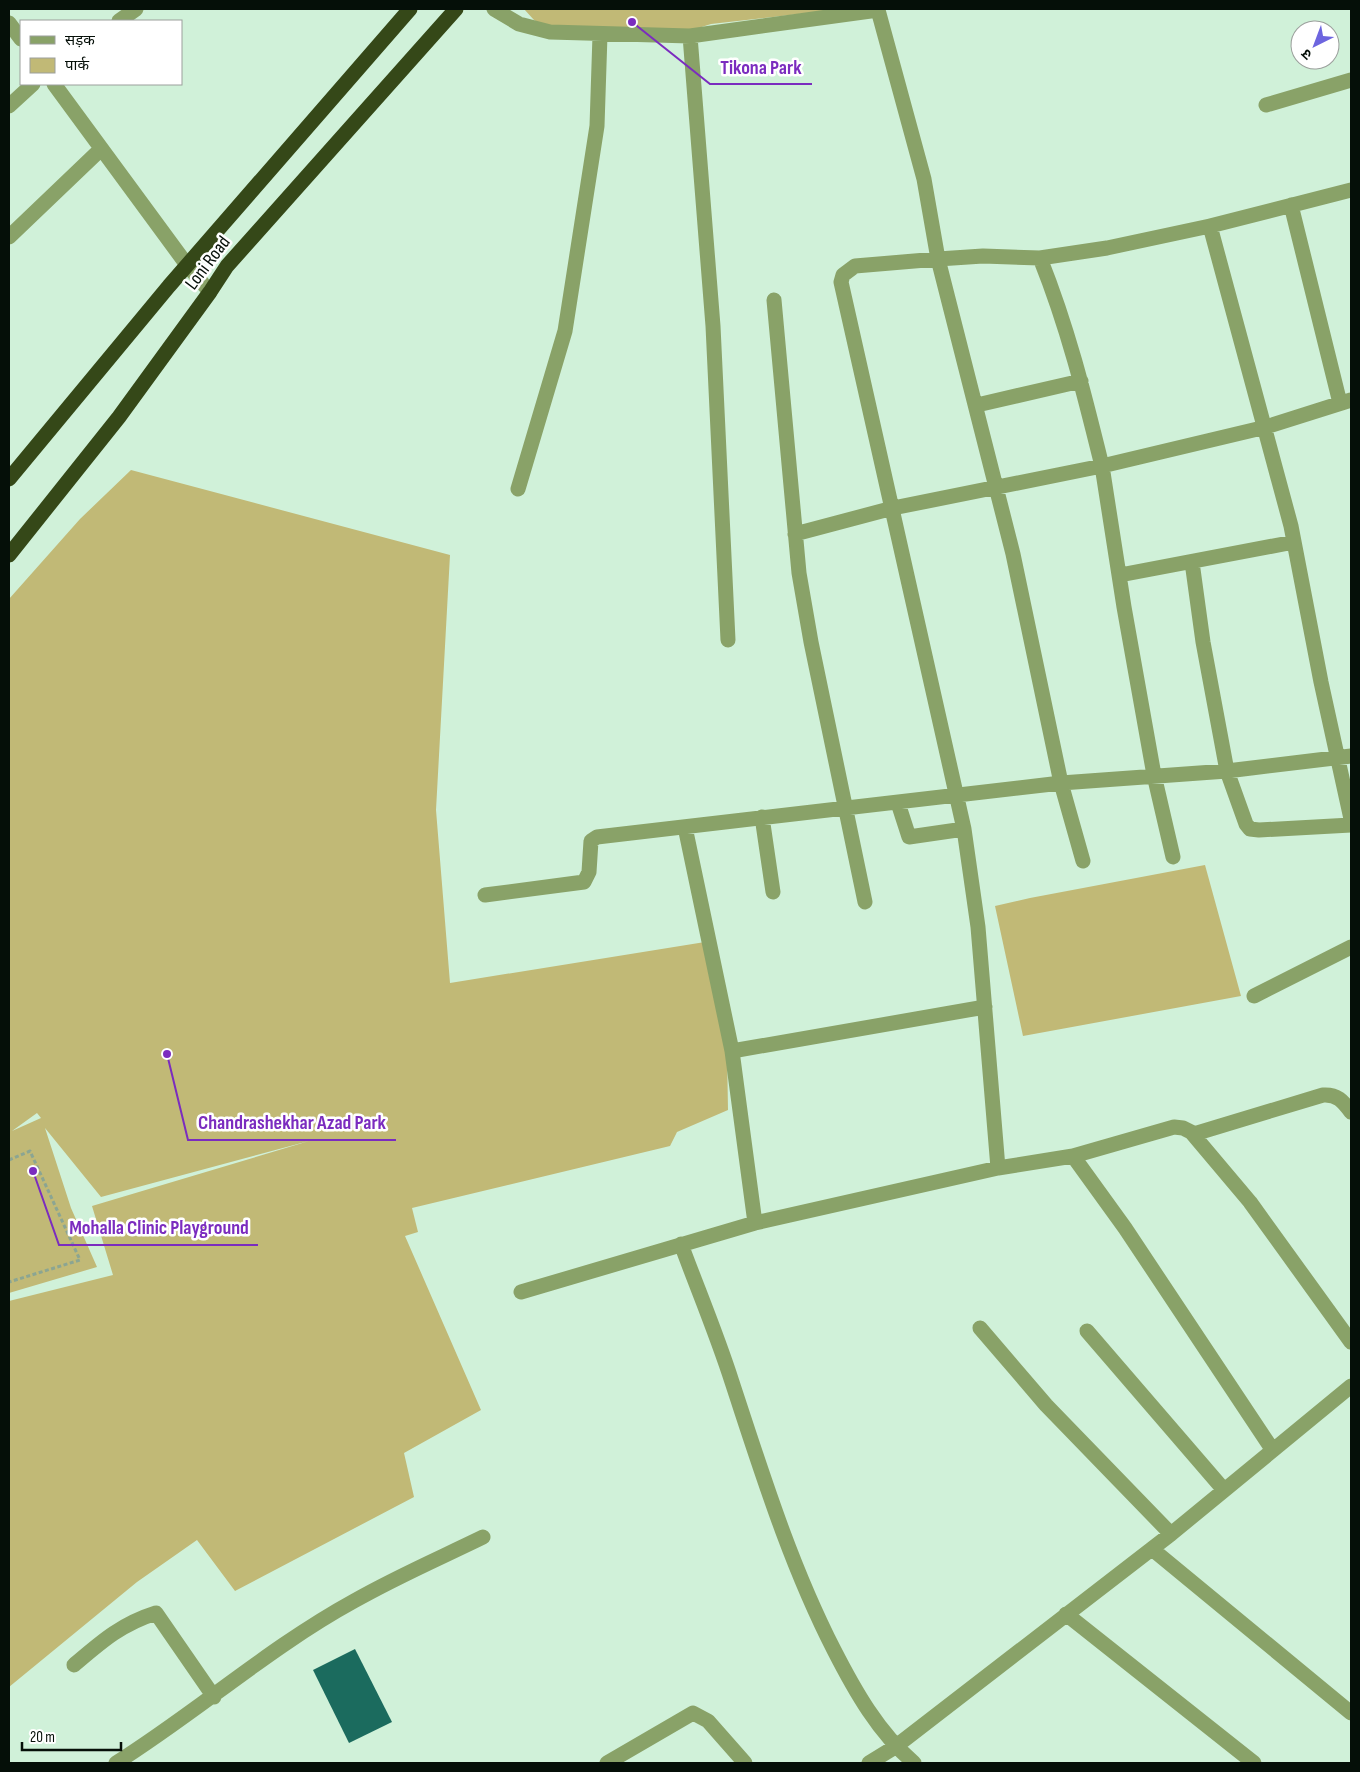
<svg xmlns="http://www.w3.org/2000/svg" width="1360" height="1772" font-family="'Sofia Sans Condensed','Noto Sans Devanagari',sans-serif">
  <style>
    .green { fill: #c1b976; fill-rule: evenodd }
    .building { fill: #1b6b5e }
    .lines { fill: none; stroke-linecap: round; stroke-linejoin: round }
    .path { stroke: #8ba592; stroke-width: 3; stroke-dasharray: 4 2.5; stroke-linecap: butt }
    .minor { stroke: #89a268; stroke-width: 15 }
    .highway { stroke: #354818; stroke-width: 15 }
    .labels { text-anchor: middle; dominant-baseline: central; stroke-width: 5; stroke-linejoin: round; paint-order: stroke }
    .street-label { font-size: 19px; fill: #050f08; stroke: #fff }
    .leader { fill: none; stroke: #7b2cbf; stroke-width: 2 }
    .callout-dot { fill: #7b2cbf; stroke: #fff; stroke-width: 2 }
    .callout-label { font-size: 20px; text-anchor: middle; font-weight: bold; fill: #7b2cbf; stroke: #fff; stroke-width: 5; stroke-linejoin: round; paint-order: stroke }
  </style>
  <rect width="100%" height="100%" fill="#d0f1d9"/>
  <path class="green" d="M524,9H842L711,24L686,32L548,29L534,20Z
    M131,470L450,555L436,810L450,983L705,942L727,1052L728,1110L677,1132L670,1146L412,1208L418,1232L405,1236L481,1410L404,1453L414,1497L235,1591L197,1540L137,1582L9,1687V1301L113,1275L92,1206L309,1141L101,1197L45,1128L71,1208L97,1267L9,1293V599L80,519ZM37,1113L41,1118L12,1131Z
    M1205,865L1241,996L1023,1036L995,906L1030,898Z"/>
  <path class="building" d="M355,1649L392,1722L349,1743L313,1670Z"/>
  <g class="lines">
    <path class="path" d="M9,1160L30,1151L80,1260L9,1282"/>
    <path class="minor" d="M494,9L519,24L550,32L690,36L878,10L924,179L938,259L983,256L1040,258L1107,248L1210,226L1351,190
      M119,21L136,9
      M9,23L21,39
      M690,36L713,326L728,640
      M54,84L187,265L210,292
      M1266,105L1351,80
      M9,106L33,84
      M1291,205L1340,403
      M1210,226L1291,526L1321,682L1351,819
      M9,237L101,149
      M1040,258C1068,328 1084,393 1102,466L1266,427L1351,400
      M774,300L799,573L811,642L865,902
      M977,405L1081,381
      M518,489L565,331L597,126L600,35
      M795,534L893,508L1102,466L1124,607L1154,775L1173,857
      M1192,562L1203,642L1227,771L1246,824L1250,829L1259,830L1351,825
      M1120,575L1294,542
      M898,803L909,837L964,829
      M762,817L773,892
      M685,827L732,1051L755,1223
      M1083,861L1061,783L1013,554L938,259L855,266L843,275L841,282L964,829L978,927L998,1168L1073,1156L1125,1228L1272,1449
      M485,895L584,882L589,872L591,841L597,837L1061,783L1227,771L1351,756
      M1254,996L1351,947
      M732,1051L985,1007
      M1194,1134L1323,1095C1337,1094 1343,1101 1351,1112
      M1073,1156L1174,1127L1183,1128L1191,1132L1250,1202L1351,1342
      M681,1244C698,1290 717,1335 732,1382C762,1473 790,1564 834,1650C855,1691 878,1732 914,1763
      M521,1292L755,1223L998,1168
      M980,1328L1046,1405L1171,1534
      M1087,1331L1224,1490
      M1152,1549L1351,1713
      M1066,1614L1254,1763
      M74,1665C101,1642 121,1624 156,1613L214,1697
      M116,1763C197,1712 270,1647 354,1601C396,1577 440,1558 483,1537
      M607,1763L693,1713L708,1721L745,1763
      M869,1763L895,1747L1171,1534L1351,1386"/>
    <path class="highway" d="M9,479L169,286L410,9
      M9,555L119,417L210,292L227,266L456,9"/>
  </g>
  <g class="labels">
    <g class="street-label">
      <text transform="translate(208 263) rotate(-53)">Loni Road</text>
    </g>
  </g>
  <path class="leader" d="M632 22L710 84H812M167 1054L188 1140H396M33 1171L59 1245H258"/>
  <g class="callout-dot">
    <circle cx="632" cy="22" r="5"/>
    <circle cx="167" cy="1054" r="5"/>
    <circle cx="33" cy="1171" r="5"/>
  </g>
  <g class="callout-label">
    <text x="761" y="74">Tikona Park</text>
    <text x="292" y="1129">Chandrashekhar Azad Park</text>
    <text x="159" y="1234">Mohalla Clinic Playground</text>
  </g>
  <rect width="1360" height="1772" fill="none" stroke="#050f08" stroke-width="20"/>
  <rect x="20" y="20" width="162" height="65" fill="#ffffff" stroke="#9b9f9c"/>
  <rect x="30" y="36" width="25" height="8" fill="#89a268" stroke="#9b9f9c"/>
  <text x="65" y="45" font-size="15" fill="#050f08">सड़क</text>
  <rect x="30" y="58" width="25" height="15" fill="#c1b976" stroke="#9b9f9c"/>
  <text x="65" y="70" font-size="15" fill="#050f08">पार्क</text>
  <g transform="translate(1315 45) rotate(222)"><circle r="24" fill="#ffffff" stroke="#9b9f9c"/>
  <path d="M0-4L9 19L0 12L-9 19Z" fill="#6d65df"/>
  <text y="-8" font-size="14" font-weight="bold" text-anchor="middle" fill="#050f08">उ</text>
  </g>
  <path d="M22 1742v8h99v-8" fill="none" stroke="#050f08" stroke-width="2.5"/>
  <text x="30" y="1742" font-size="15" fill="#050f08" stroke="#ffffff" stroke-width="4" paint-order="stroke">20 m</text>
</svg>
